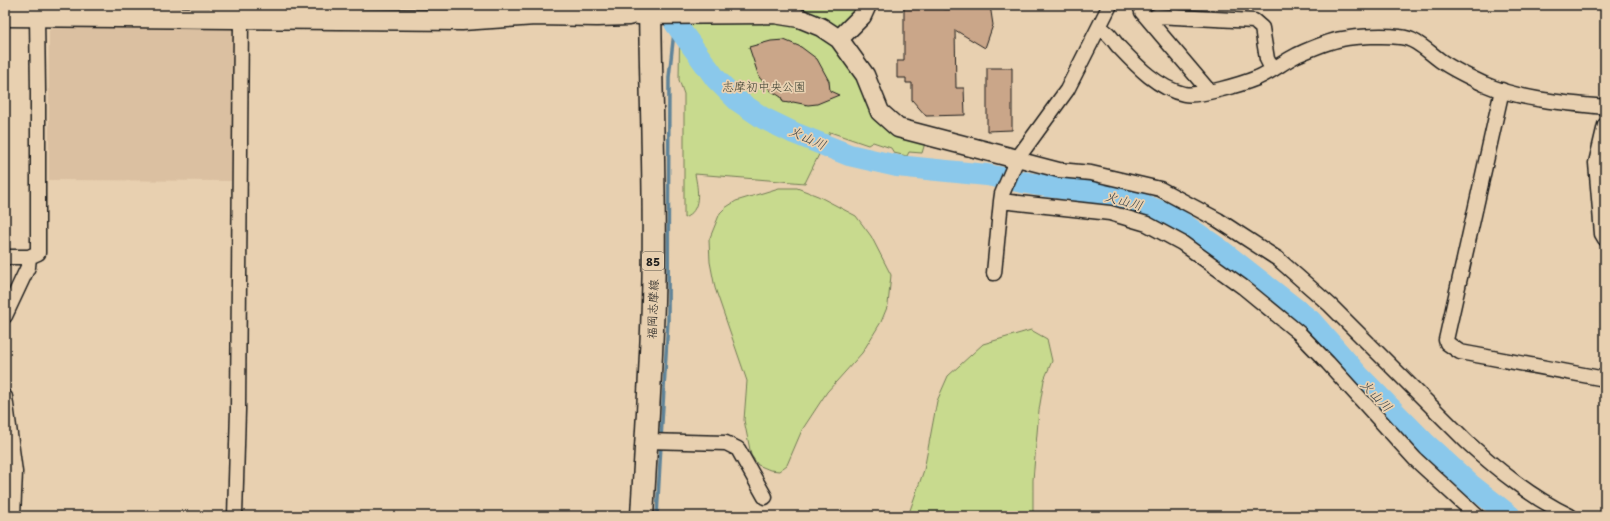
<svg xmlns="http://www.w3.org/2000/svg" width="1610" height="521" font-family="'Playpen Sans','Klee One',sans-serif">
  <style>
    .built { fill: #dbc0a1 }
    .green { fill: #c8da8e; stroke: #727b55 }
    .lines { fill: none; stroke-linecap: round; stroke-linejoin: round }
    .stream { stroke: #5e8398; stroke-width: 3.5 }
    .river { stroke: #8ac8eb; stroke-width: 22 }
    .building { fill: #caa689; stroke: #1c1c1c }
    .minor-casing { stroke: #1c1c1c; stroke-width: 17 }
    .tertiary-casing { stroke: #1c1c1c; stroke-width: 21 }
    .secondary-casing { stroke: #1c1c1c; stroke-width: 23 }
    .primary-casing { stroke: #1c1c1c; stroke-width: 25 }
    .minor { stroke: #e8d0b0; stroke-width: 14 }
    .tertiary { stroke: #e8d0b0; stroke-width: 18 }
    .secondary { stroke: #e8d0b0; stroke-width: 20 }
    .primary { stroke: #e8d0b0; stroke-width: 22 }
    .labels { text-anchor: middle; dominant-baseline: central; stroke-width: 3.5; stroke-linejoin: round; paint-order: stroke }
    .shield { fill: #e8d0b0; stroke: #595248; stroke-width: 1 }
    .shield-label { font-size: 11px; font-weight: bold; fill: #1c1c1c }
    .park-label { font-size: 12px; fill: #3e4233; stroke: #e8d0b0 }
    .street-label { font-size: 12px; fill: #1c1c1c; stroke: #e8d0b0 }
    .water-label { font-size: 13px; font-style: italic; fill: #323e45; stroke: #e8d0b0 }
  </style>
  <rect width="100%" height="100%" fill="#e8d0b0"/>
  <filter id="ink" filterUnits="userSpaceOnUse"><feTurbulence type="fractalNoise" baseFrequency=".025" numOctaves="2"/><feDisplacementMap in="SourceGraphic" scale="8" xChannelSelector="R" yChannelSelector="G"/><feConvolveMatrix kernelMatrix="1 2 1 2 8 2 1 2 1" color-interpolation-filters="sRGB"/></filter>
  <g filter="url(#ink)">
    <path class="built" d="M5,5H621L170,8H5Z
      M235,25L233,181L49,180V31L53,26Z"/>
    <path class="green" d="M680,5H860L842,29L866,90L925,143L922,153L909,152L907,156L894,153L891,148L873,142L868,145L830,132L805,183L695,174C698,190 702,211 684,218V94L679,80Z
      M779,188H797L818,196L856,216L871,236L891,275L888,305L881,322L862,353L827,392L802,430L787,465L779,471L770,470L758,465L751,455L744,420L747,381L715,288L710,262L709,240L720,213L725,208L736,201Z
      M1031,330L1047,339L1052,361L1044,380L1039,410L1033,480V516H908L924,470L937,401L948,376L983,344Z"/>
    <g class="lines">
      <path class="stream" d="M661,439L668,321L669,77L675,23
        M657,516L661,445"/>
      <path class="river" d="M673,5L675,23L716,79L738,101L763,118L794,133L849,155L897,166L987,175L1033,184L1121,196L1172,216L1218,248L1311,321L1359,376L1424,442L1472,486L1510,516"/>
    </g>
    <path class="building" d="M904,5H943V9H960L967,5H990L993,25L985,48L955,30L956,88H964L965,115L926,116L912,100V83H906V78H897V61H904Z
      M784,40L801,47L817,59L829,81L830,91L839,95L817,104L808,105L793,102L789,103L783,102L781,97L770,90L759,77L749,47L771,41Z
      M987,68H1012V130L987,131Z"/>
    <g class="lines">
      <defs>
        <path id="minor" d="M1110,5L1067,90L1017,159L1002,194L1001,201L1110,213L1147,224L1182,243L1243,287L1299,333L1328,363L1415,459L1477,516
          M1140,5L1142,12L1209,91
          M1149,20L1156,16L1254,21L1262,28L1267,59L1272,69
          M1099,28C1109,32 1112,39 1118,46C1136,65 1157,88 1184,94C1199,97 1242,84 1257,78C1271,72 1283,62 1297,55C1308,50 1330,41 1342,39C1357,36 1385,35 1400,37C1416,38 1428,52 1441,61C1454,70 1469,77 1484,84C1521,100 1564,103 1605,107
          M1502,90L1446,340L1447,343L1460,352L1605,379
          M1605,125L1596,163L1602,234L1605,239
          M1017,159L1059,170L1091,173L1160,189L1218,220L1278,259L1330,305L1467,442C1499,471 1531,497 1570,516
          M5,257H29L38,253V93L37,16
          M994,273L1001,201
          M5,316L28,267L29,257
          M5,397L15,472L13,516
          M646,441L726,443L738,449L765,497
          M235,516L238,410L241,17"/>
        <path id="tertiary" d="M638,15L774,14L799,18L821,27L839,39L865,75L880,112L898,128L1017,159
          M839,39L862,16L867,5"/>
        <path id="secondary" d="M5,16L462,20L535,15L597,16L629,15"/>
        <path id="primary" d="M642,516C646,445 651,373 653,301C656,203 651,104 650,5"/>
      </defs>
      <use href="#minor" class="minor-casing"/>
      <use href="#tertiary" class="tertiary-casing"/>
      <use href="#secondary" class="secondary-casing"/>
      <use href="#primary" class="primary-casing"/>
      <use href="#minor" class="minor"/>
      <use href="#tertiary" class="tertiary"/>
      <use href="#secondary" class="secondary"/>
      <use href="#primary" class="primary"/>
    </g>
  </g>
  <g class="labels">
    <rect class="shield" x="642" y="252" width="22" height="18" rx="3"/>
    <g class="shield-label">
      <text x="653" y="261">85</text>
    </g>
    <g class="park-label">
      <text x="764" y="86">志摩初中央公園</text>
    </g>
    <g class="street-label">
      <text transform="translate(652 309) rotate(-88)">福岡志摩線</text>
    </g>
    <g class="water-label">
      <text transform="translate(808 137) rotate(24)">火山川</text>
      <text transform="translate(1124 200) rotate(16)">火山川</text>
      <text transform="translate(1377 395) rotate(46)">火山川</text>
    </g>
  </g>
  <rect width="1610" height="521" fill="none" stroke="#e8d0b0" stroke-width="20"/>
  <rect x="10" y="10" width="1590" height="501" fill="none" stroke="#1c1c1c" stroke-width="1.5" filter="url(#ink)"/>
</svg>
